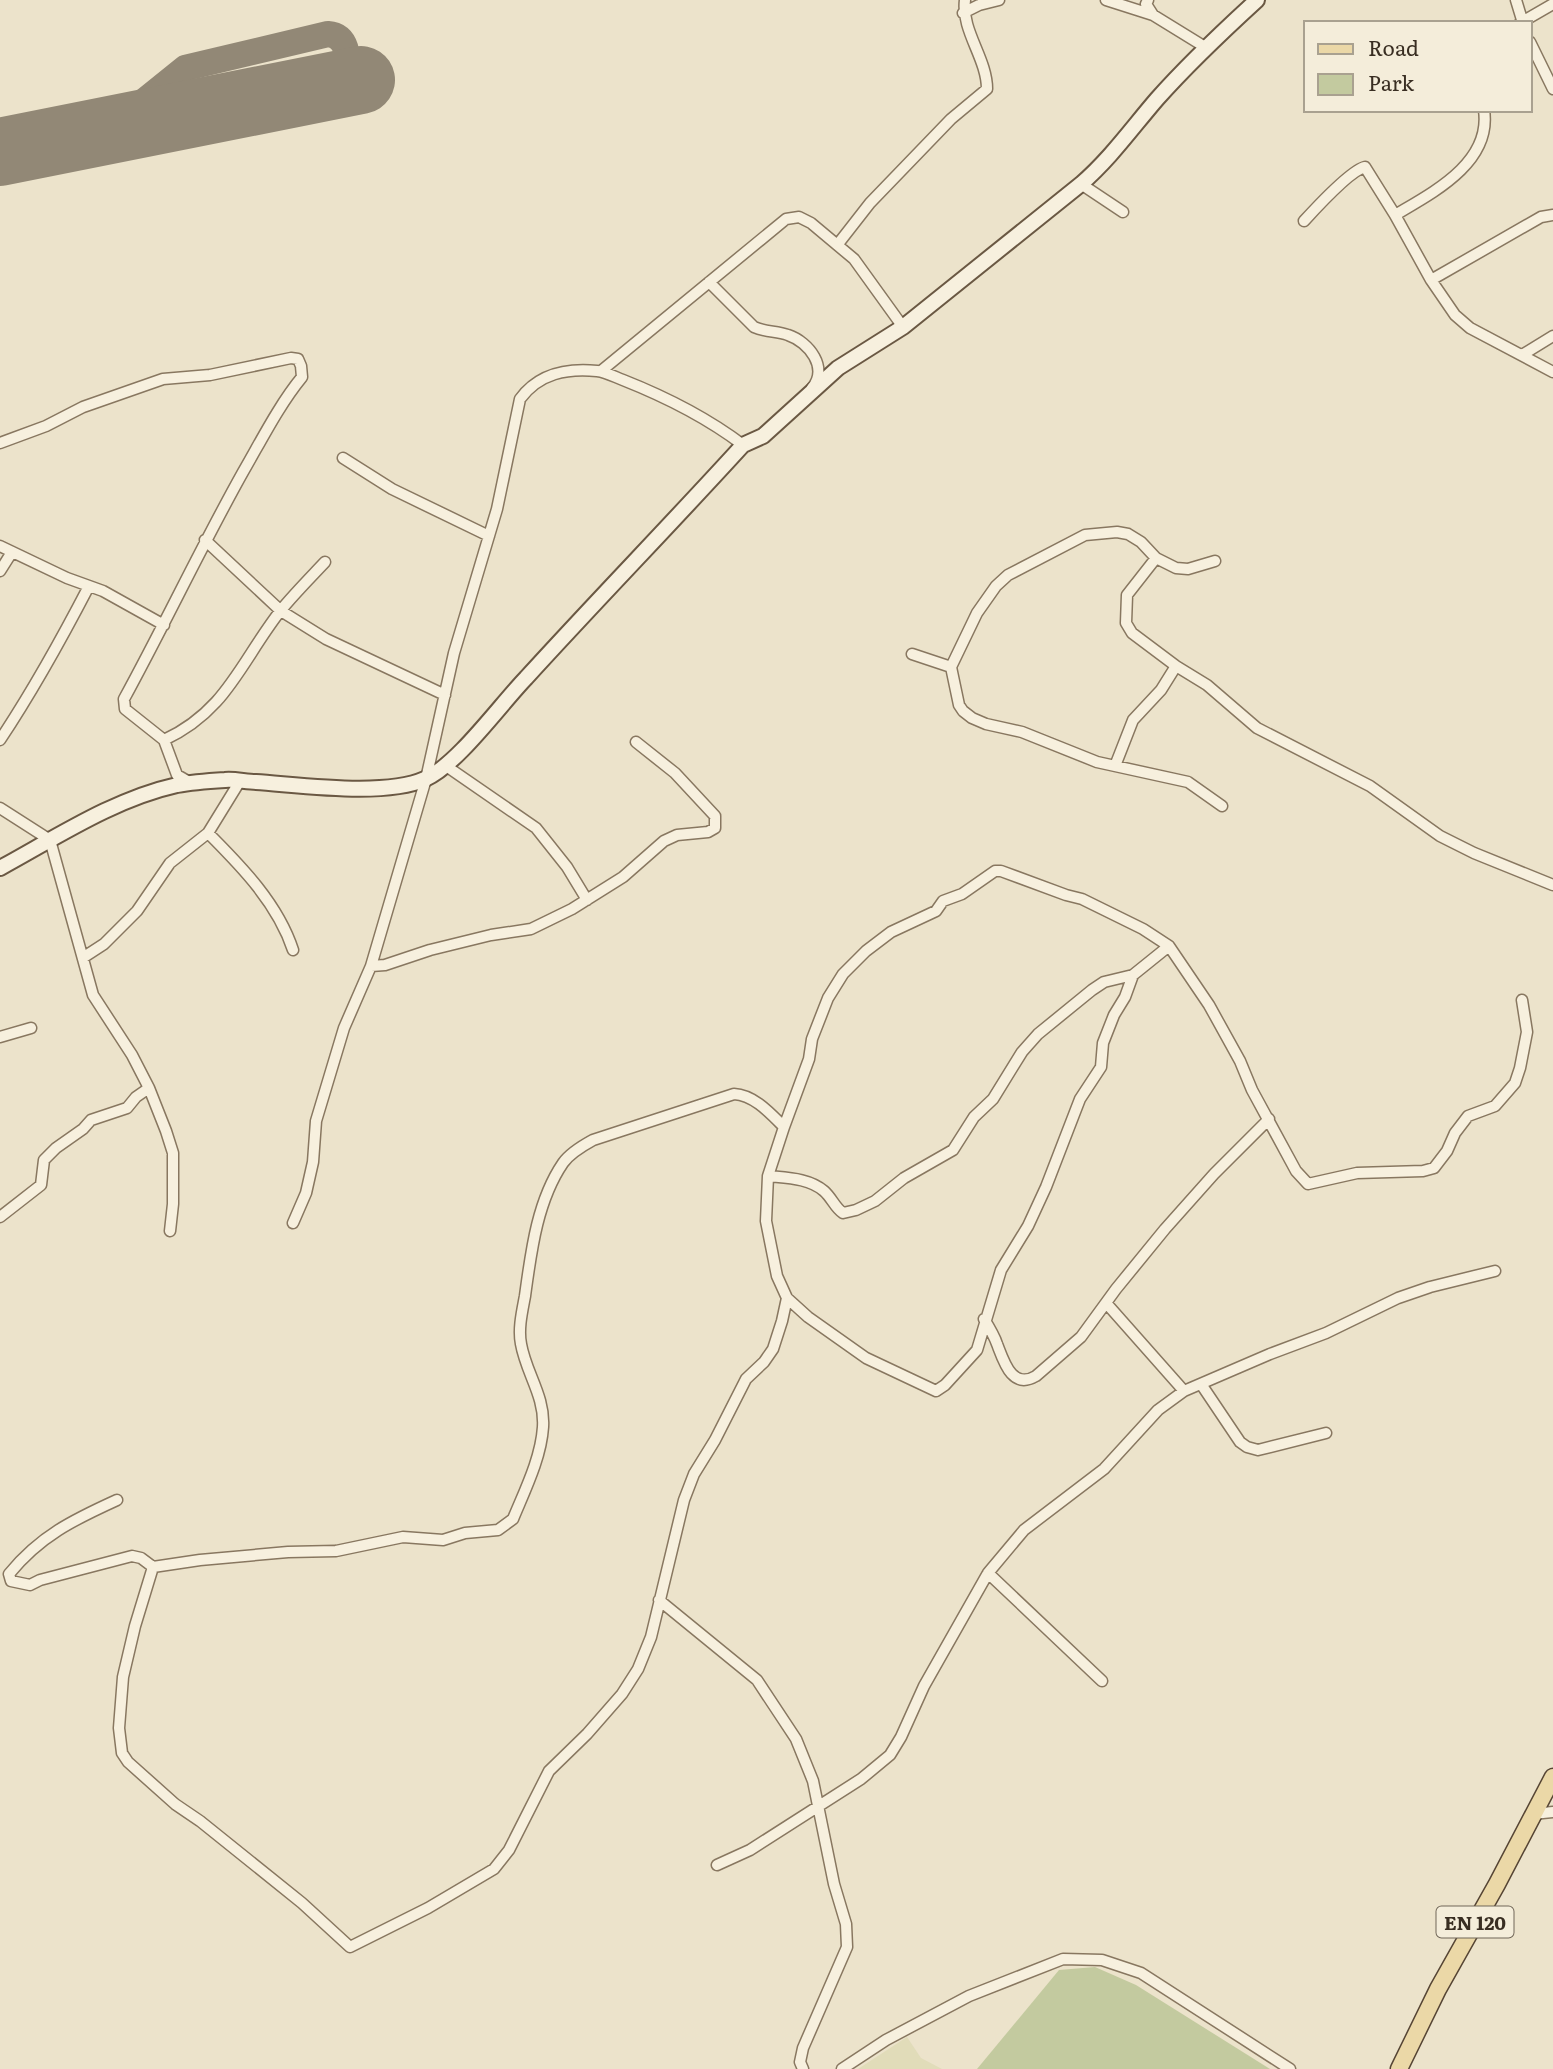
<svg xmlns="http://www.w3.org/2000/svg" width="1553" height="2069" font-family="Literata,serif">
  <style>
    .farmland { fill: #e1dcb9 }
    .green { fill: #c3ca9f }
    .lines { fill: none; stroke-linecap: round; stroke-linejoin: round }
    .taxiway { stroke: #928876; stroke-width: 26 }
    .runway { stroke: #928876; stroke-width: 68 }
    .street-casing { stroke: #887760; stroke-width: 13 }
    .secondary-casing { stroke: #6a5843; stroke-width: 18 }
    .primary-casing { stroke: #564534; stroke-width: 19 }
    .street { stroke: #f7f0de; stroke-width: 10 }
    .secondary { stroke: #f7f0de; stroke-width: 14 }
    .primary { stroke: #ebd8a7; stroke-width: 16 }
    .labels { text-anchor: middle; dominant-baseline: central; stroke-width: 5; stroke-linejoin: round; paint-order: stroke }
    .shield { fill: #f4edda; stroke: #716759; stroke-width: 2 }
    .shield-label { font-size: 19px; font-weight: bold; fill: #392e22 }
  </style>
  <rect width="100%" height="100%" fill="#ece3cb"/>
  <path class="farmland" d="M907,2037L921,2058L942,2069H858Z"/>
  <path class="green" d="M1095,1967L1136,1985L1270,2069H977L1059,1970Z"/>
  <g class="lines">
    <path class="taxiway" d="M94,134L113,126L185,68L328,34C352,36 347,66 348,83"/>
    <path class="runway" d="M0,152L361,80"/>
    <defs>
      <path id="street" d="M1106,0L1153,15L1205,47
        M1148,0L1146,4L1153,15
        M1516,0L1523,23
        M963,13L979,5L999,0
        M1520,23L1553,4
        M1530,42L1553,89
        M1081,184L1123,212
        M1395,215C1432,193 1492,163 1484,110
        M1304,221C1315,209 1351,170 1365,167L1395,215L1431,280L1455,315L1470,328L1553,372
        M838,244L870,203L951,119L987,89C987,58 961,31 965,0
        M1431,280L1541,217L1553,215
        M709,282L754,327C765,332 777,331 788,335C809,342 829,368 812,388
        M1522,355L1553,336
        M601,371L786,219L799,217L811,223L854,259L903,327
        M0,443L46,426L83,407L163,379L210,375L291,358L298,359L301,366L302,377C279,405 261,441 243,472C201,547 165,624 124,699L125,709L164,740L177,775L191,783
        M343,458L392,489L489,536
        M205,540L281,611L326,639L445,695
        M0,546L67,578L103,591L164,625
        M1156,558L1127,595L1126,623L1132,633L1176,666L1207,685L1257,728L1370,786L1440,836L1474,853L1553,885
        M1215,561L1188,569L1176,568L1156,558L1141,542L1128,534L1117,532L1085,535L1008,575L996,586L977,613L951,667L959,705L963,711L972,718L986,724L1022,732L1097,762L1188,782L1222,806
        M0,571L12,552
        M912,654L951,667
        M0,740C32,692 62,638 89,586
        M164,740C227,711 241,661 281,610C295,593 310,578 325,562
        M446,766L536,828L567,867L587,900
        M1115,766L1133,720L1161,690L1176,666
        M0,808L50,840L93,995L132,1055L149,1088L166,1131L173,1153V1204L170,1231
        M208,833C242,867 278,904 293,950
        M84,957L104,944L137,911L170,863L208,833L240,781
        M371,966L385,965L430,950L491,935L531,929L572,909L623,877L664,841L677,835L708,832L715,828V816L675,773L636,742
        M0,1037L31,1028
        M734,1094C754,1095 770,1113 784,1127L768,1176L766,1221L777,1276L787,1298L782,1321L773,1349L764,1362L746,1379L715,1440L694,1474L684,1500L651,1637L638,1669L622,1694L587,1734L549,1771L509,1850L494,1869L428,1908L350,1947L302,1903L200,1821L175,1804L128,1762L122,1753L119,1728L123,1677L135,1626L153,1567L200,1560L288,1552L336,1551L403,1537L443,1540L465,1533L498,1530L513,1519C525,1490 541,1458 543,1427C545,1396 526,1373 521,1344C518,1329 522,1312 525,1296C531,1252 537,1201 563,1163C570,1153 582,1146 593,1140Z
        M784,1127L809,1059L812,1039L828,998L843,974L866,951L891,932L936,911L943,901L962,894L995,871H1001L1066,895L1082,899L1143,929L1169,946L1209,1005L1240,1061L1252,1090L1296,1171L1308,1184L1357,1173L1423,1171L1434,1168L1447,1151L1455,1133L1468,1116L1495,1106L1515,1083L1520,1068L1527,1032L1522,1000
        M768,1176C787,1178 809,1178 824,1191C832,1198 835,1208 843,1213L856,1210L875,1201L904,1178L953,1150L974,1117L993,1099L1022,1052L1038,1034L1092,990L1104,982L1133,975L1169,946
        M0,1217L41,1185L44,1160L56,1148L83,1129L91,1120L127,1108L136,1097L149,1088
        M293,1223L306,1193L313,1162L316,1121L344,1028L371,966L426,779L454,653L497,509L520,399C539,373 567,368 597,371C606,372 615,377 623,380C666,397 706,417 743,445
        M787,1298L808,1317L866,1358L936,1391L945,1385L977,1350L1001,1270L1028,1226L1046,1187L1080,1099L1101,1067L1103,1043L1114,1015L1125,997L1133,975
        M1107,1304L1184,1391
        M984,1319C989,1327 994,1335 997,1344C1004,1362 1012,1390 1036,1376L1081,1337L1116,1289L1165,1229L1214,1174L1269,1119
        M1201,1384L1240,1442L1247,1447L1258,1450L1326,1433
        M117,1500C73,1520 40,1536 9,1574L11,1581L30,1585L40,1580L132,1556L141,1558L153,1567
        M988,1573L1102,1681
        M659,1600L757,1680L796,1739L813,1781L834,1884L846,1924L847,1947L803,2048L800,2062L803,2069
        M1533,1814L1553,1812
        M717,1865L750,1850L861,1779L890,1755L901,1737L924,1686L988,1573L1024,1530L1104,1469L1158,1410L1184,1391L1270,1354L1326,1333L1398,1298L1430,1287L1495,1271
        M842,2069L886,2040L969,1996L1063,1959L1102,1960L1141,1973L1290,2069"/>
      <path id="secondary" d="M0,868C57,837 114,799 177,785C193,782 209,781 225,780C235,779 246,782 256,782C301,785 385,797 425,779C457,765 500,705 526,678C597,600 671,524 743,445L763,436L838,368L903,327L1081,184C1110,159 1132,128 1157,99C1188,64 1222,32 1257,0"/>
      <path id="primary" d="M1399,2069L1438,1989L1497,1884L1553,1777"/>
    </defs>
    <use href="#street" class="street-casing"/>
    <use href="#secondary" class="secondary-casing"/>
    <use href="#primary" class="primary-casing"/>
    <use href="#street" class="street"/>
    <use href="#secondary" class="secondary"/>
    <use href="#primary" class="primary"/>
  </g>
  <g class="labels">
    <rect class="shield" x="1436.5" y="1906.5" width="77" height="31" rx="5"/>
    <g class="shield-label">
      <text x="1475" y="1922">EN 120</text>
    </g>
  </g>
  <rect x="1304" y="21" width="228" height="91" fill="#f4edda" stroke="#a9a190" stroke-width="2"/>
  <rect x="1318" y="44" width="35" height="10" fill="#ebd8a7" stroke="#a9a190" stroke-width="2"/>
  <text x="1368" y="56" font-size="21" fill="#392e22">Road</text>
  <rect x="1318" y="74" width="35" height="21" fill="#c3ca9f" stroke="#a9a190" stroke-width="2"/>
  <text x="1368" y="91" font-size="21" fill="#392e22">Park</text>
</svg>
